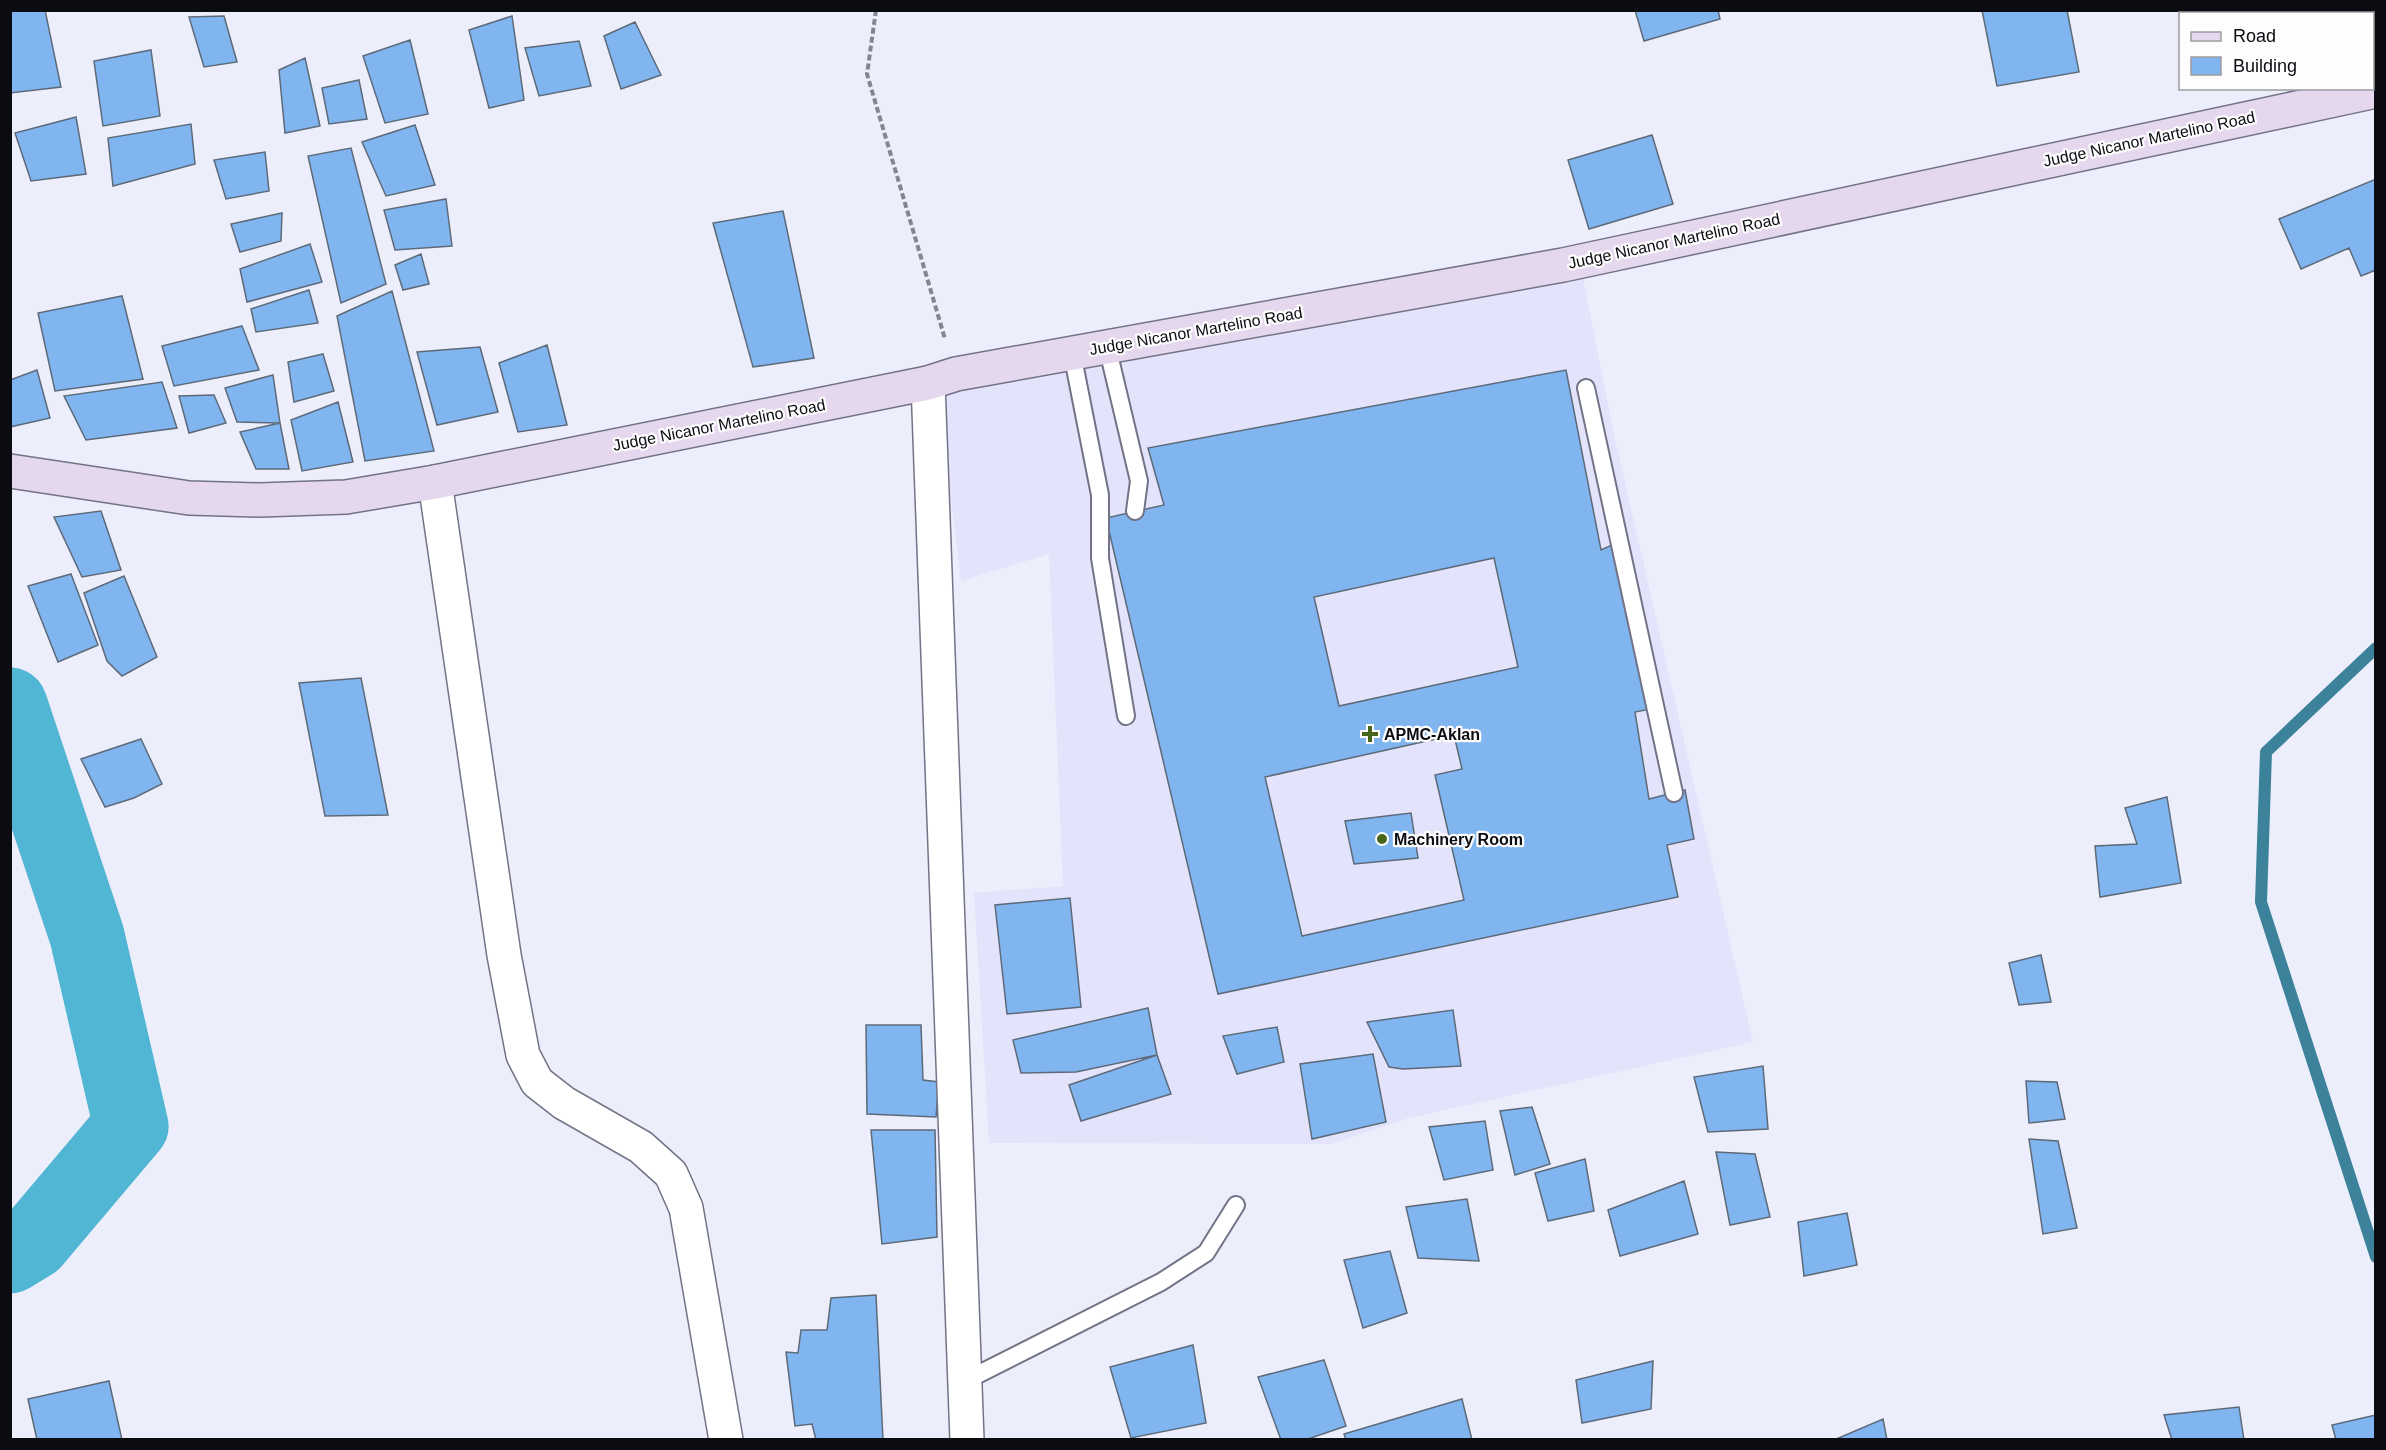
<svg xmlns="http://www.w3.org/2000/svg" width="2386" height="1450" font-family="Helvetica,sans-serif">
  <style>
    .built { fill: #e3e4fb }
    .lines { fill: none; stroke-linecap: round; stroke-linejoin: round }
    .stream { stroke: #3c829a; stroke-width: 12 }
    .river { stroke: #51b5d4; stroke-width: 75 }
    .building { fill: #80b5f0; stroke: #5d6a79; stroke-width: 1.5; fill-rule: evenodd }
    .lane-casing { stroke: #727386; stroke-width: 20 }
    .street-casing { stroke: #727386; stroke-width: 36 }
    .secondary-casing { stroke: #727386; stroke-width: 36 }
    .path { stroke: #84858f; stroke-width: 4; stroke-dasharray: 6 3; stroke-linecap: butt }
    .lane { stroke: #fff; stroke-width: 16 }
    .street { stroke: #fff; stroke-width: 33 }
    .secondary { stroke: #e5d7ed; stroke-width: 33 }
    .poi-dot { fill: #47661b; stroke: #fdfdfd; stroke-width: 2 }
    .labels { text-anchor: middle; dominant-baseline: central; stroke-width: 4.5; stroke-linejoin: round; paint-order: stroke }
    .street-label { font-size: 16px; fill: #0b0b12; stroke: #fdfdfd }
    .poi-label { font-size: 16px; font-weight: bold; fill: #0b0b12; stroke: #fdfdfd; text-anchor: start }
  </style>
  <rect width="100%" height="100%" fill="#edeefb"/>
  <path class="built" d="M1582,272L1614,434L1753,1042L1409,1118L1331,1144L989,1143L974,893L1063,886L1049,554L961,581L938,393Z"/>
  <g class="lines">
    <path class="stream" d="M2376,648L2266,752L2261,902L2376,1257"/>
    <path class="river" d="M10,705L87,936L131,1126L33,1242L10,1256"/>
  </g>
  <path class="building" d="M10,10H45L61,87L10,93Z
    M1635,10H1718L1720,19L1644,41Z
    M1982,10H2067L2079,72L1997,86Z
    M2267,10H2323L2324,14H2260Z
    M2330,10H2376V70L2372,71V14H2331Z
    M224,16L237,62L204,67L189,17Z
    M512,16L524,100L489,108L469,30Z
    M635,22L661,75L621,89L604,36Z
    M410,40L428,114L385,123L363,56Z
    M579,41L591,86L539,96L525,48Z
    M151,50L160,116L103,126L94,61Z
    M305,58L320,126L285,133L279,70Z
    M359,80L367,119L329,124L322,88Z
    M76,117L86,174L31,181L15,133Z
    M191,124L195,164L113,186L108,138Z
    M415,125L435,185L386,196L362,142Z
    M1652,135L1673,204L1589,229L1568,160Z
    M351,148L386,284L341,303L308,156Z
    M265,152L269,191L226,199L214,160Z
    M2376,179V270L2361,276L2349,248L2301,269L2279,219Z
    M446,199L452,246L395,250L384,210Z
    M783,211L814,358L753,367L713,223Z
    M282,213L281,241L240,252L231,224Z
    M310,244L322,282L247,302L240,269Z
    M421,254L429,284L403,290L395,265Z
    M309,290L318,323L256,332L251,309Z
    M392,291L434,451L365,461L337,316Z
    M122,296L143,379L55,391L38,313Z
    M242,326L259,370L174,386L162,346Z
    M547,345L567,425L518,432L499,363Z
    M480,347L498,412L437,425L417,352Z
    M323,354L334,391L294,402L288,362Z
    M37,370L50,418L10,427V380Z
    M1566,370L1601,550L1614,544L1651,709L1635,712L1649,799L1685,790L1694,839L1667,845L1678,897L1218,994L1106,518L1164,505L1148,448ZM1494,558L1518,667L1339,706L1314,597Z
    M273,375L280,423L237,422L225,388Z
    M162,382L177,428L86,440L64,396Z
    M214,395L226,423L189,433L179,396Z
    M338,402L353,462L302,471L291,420Z
    M280,423L289,469H256L240,432Z
    M101,511L121,570L82,577L54,517Z
    M71,574L98,645L58,662L28,586Z
    M124,576L157,657L122,676L107,661L84,593Z
    M361,678L388,815L325,816L299,683Z
    M1454,735L1462,769L1435,775L1464,900L1302,936L1265,777Z
    M141,739L162,784L134,798L105,807L81,759Z
    M2167,797L2181,883L2100,897L2095,846L2137,844L2125,808Z
    M1411,813L1418,858L1354,864L1345,821Z
    M1070,898L1081,1007L1007,1014L995,905Z
    M2041,955L2051,1002L2019,1005L2009,963Z
    M1148,1008L1157,1055L1076,1072L1021,1073L1013,1040Z
    M1453,1010L1461,1066L1403,1069L1389,1067L1367,1022Z
    M866,1025H921L923,1080L939,1082L936,1117L867,1114Z
    M1277,1027L1284,1062L1237,1074L1223,1036Z
    M1373,1054L1386,1122L1312,1139L1300,1064Z
    M1157,1055L1171,1094L1081,1121L1069,1085Z
    M1763,1066L1768,1129L1708,1132L1694,1077Z
    M2026,1081L2057,1082L2065,1119L2029,1123Z
    M1532,1107L1550,1164L1515,1175L1500,1111Z
    M1485,1121L1493,1170L1444,1180L1429,1127Z
    M871,1130H935L937,1237L882,1244Z
    M2029,1139L2058,1141L2077,1228L2043,1234Z
    M1716,1152L1755,1154L1770,1217L1730,1225Z
    M1585,1159L1594,1211L1548,1221L1535,1173Z
    M1684,1181L1698,1234L1620,1256L1608,1210Z
    M1467,1199L1479,1261L1418,1258L1406,1207Z
    M1847,1213L1857,1265L1804,1276L1798,1222Z
    M1390,1251L1407,1313L1363,1328L1344,1260Z
    M876,1295L883,1440H816L812,1424L795,1426L786,1352L798,1353L801,1330H827L831,1298Z
    M1193,1345L1206,1423L1131,1438L1110,1367Z
    M1324,1360L1346,1426L1305,1440H1281L1258,1377Z
    M1653,1361L1651,1409L1582,1423L1576,1380Z
    M109,1381L122,1440H37L28,1399Z
    M1462,1399L1472,1440H1346L1344,1434Z
    M2239,1407L2244,1440H2172L2164,1415Z
    M2376,1415V1440H2336L2332,1425Z
    M1883,1419L1887,1440H1834Z"/>
  <g class="lines">
    <defs>
      <path id="lane" d="M1107,346L1139,481L1135,511
        M1072,353L1100,495V558L1126,716
        M1586,388L1674,793
        M965,1381L1161,1282L1206,1253L1236,1205"/>
      <path id="street" d="M928,383L967,1440
        M435,482L504,955L523,1055L537,1082L564,1103L641,1147L671,1174L686,1208L726,1440"/>
      <path id="secondary" d="M10,471L189,498L260,500L346,497L435,482L928,383L956,374L1563,265L2376,91"/>
    </defs>
    <use href="#lane" class="lane-casing"/>
    <use href="#street" class="street-casing"/>
    <use href="#secondary" class="secondary-casing"/>
    <path class="path" d="M876,10L867,74L945,339"/>
    <use href="#lane" class="lane"/>
    <use href="#street" class="street"/>
    <use href="#secondary" class="secondary"/>
  </g>
  <g class="poi-dot">
    <path d="M1367 725h6v6h6v6h-6v6h-6v-6h-6v-6h6z"/>
    <circle cx="1382" cy="839" r="6"/>
  </g>
  <g class="labels">
    <g class="street-label">
      <text transform="translate(2149 139) rotate(-12)">Judge Nicanor Martelino Road</text>
      <text transform="translate(1674 241) rotate(-12)">Judge Nicanor Martelino Road</text>
      <text transform="translate(1196 331) rotate(-10)">Judge Nicanor Martelino Road</text>
      <text transform="translate(719 425) rotate(-11)">Judge Nicanor Martelino Road</text>
    </g>
    <g class="poi-label">
      <text x="1384" y="734">APMC-Aklan</text>
      <text x="1394" y="839">Machinery Room</text>
    </g>
  </g>
  <rect width="2386" height="1450" fill="none" stroke="#0b0b12" stroke-width="24"/>
  <rect x="2179" y="12" width="195" height="78" fill="#fdfdfd" stroke="#9c9c9f" stroke-width="1.5"/>
  <rect x="2191" y="32" width="30" height="9" fill="#e5d7ed" stroke="#9c9c9f" stroke-width="1.5"/>
  <text x="2233" y="42" font-size="18" fill="#0b0b12">Road</text>
  <rect x="2191" y="57" width="30" height="18" fill="#80b5f0" stroke="#9c9c9f" stroke-width="1.5"/>
  <text x="2233" y="72" font-size="18" fill="#0b0b12">Building</text>
</svg>
